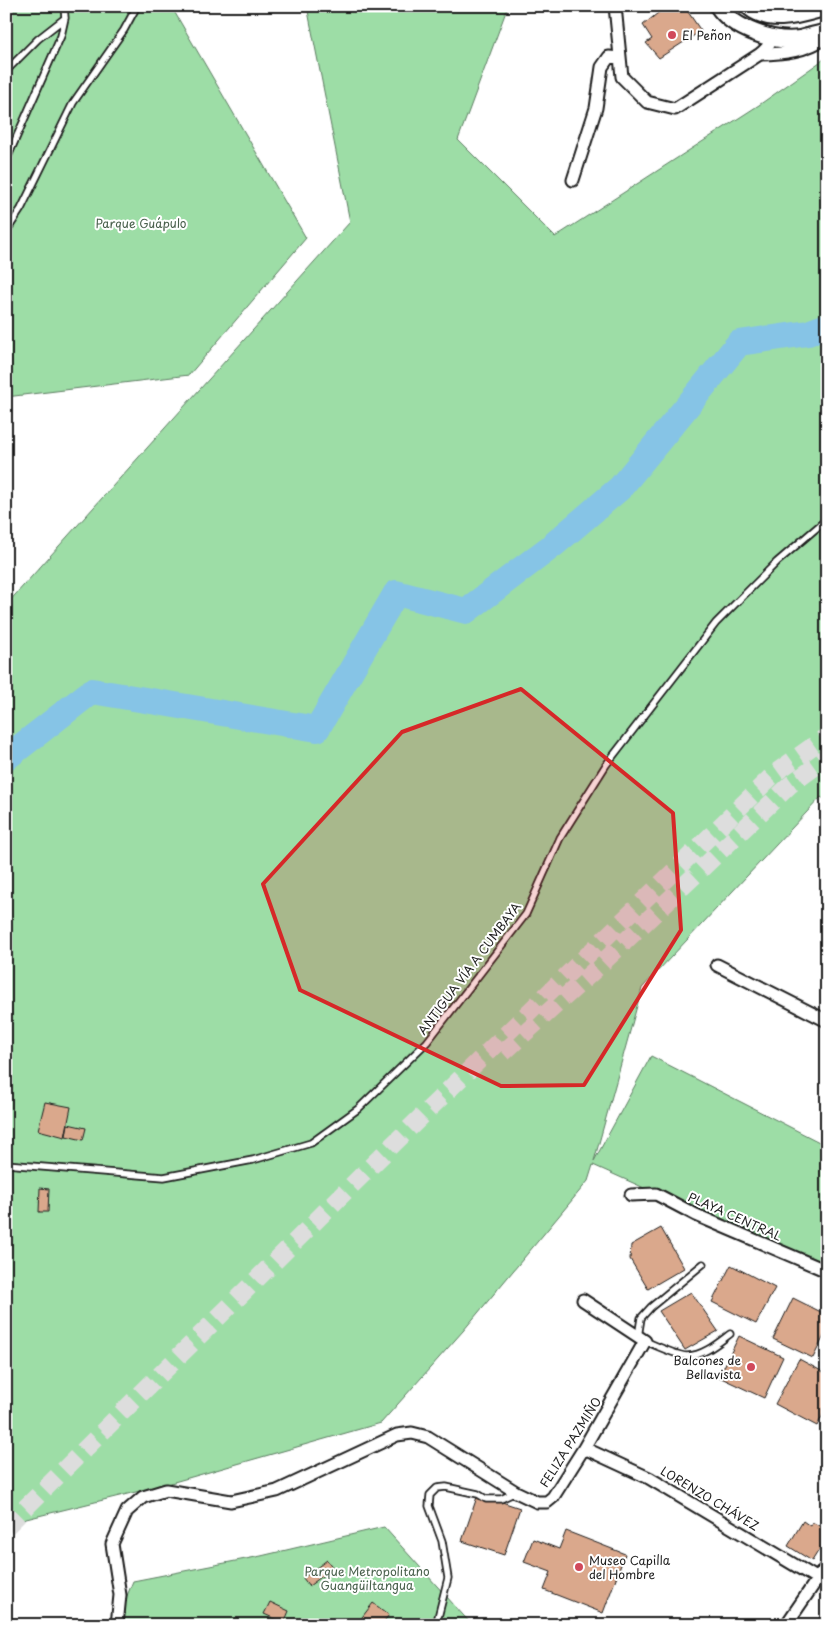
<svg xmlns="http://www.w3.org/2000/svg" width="833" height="1631" font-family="'Playpen Sans',sans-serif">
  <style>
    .green { fill: #9ddda6; stroke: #5c7c61 }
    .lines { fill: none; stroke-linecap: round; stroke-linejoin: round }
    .river { stroke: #86c4e6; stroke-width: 26 }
    .building { fill: #daa88c; stroke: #1c1c1c }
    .primary-tunnel { stroke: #ddd; stroke-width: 18; stroke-dasharray: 18 9; stroke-linecap: butt }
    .service-casing { stroke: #1c1c1c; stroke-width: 9 }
    .minor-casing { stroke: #1c1c1c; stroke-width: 15 }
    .secondary-casing { stroke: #1c1c1c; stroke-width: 20 }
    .service { stroke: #fff; stroke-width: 5.5 }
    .minor { stroke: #fff; stroke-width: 11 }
    .secondary { stroke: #fff; stroke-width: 16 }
    .marked { fill: #d62828; fill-opacity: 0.2; stroke: #d62828; stroke-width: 4; stroke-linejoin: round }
    .poi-dot { fill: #d1495b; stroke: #fff; stroke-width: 2 }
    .labels { text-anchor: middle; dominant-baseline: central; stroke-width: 4; stroke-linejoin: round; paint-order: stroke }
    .poi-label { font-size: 12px; fill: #1c1c1c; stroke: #fff; text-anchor: start }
    .park-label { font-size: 12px; fill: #49604c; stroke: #fff }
    .street-label { font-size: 12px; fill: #1c1c1c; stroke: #fff }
  </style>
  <rect width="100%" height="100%" fill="#fff"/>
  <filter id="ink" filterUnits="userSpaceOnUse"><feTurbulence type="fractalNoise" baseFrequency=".02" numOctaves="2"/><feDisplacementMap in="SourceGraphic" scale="10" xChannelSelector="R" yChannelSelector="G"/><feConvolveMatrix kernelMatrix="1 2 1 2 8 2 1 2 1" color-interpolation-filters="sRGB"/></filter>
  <g filter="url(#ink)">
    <path class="green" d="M6,6H171L306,238L189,375L6,397Z
      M307,6H508L458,140L555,237L759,105L827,57V801L821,797L642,988L594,1161L651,1056L827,1146V1270L593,1165L588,1181L463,1331L381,1423L160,1486L6,1524V605L350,222Z
      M384,1527L472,1625H115L133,1581L261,1556Z"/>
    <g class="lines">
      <path class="river" d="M6,758L92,691L317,729L396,593L466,611L552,546L620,488L739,343L808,333L827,326"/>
    </g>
    <path class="building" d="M684,6L701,31L659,58L646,43L652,39L643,25L663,9Z
      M45,1102L71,1107L65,1137L38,1130Z
      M68,1124L86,1128L83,1140L66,1136Z
      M40,1188L49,1189L48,1212H39Z
      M661,1228L684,1268L648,1289L630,1259L631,1245Z
      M731,1265L775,1288L756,1324L712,1302Z
      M691,1292L718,1331L685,1350L659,1311Z
      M793,1298L827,1315V1330L813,1358L773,1339Z
      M739,1336L783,1357L764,1398L719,1377Z
      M799,1359L827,1374V1407L817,1426L775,1404Z
      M478,1494L520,1508L504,1555L462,1541Z
      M803,1521L810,1526L812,1522L827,1530V1537L812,1561L788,1546Z
      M566,1531L625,1554L603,1613L544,1590L551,1572L524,1562L533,1539L559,1549Z
      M327,1560L333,1568L309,1586L303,1578Z
      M270,1602L289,1611L284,1623L264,1614Z
      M373,1603L389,1615L381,1625H356Z"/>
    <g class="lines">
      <path class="primary-tunnel" d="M503,1053L598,967L790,785L827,758
        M6,1527L430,1108L775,773L827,736"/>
      <defs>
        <path id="service" d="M6,71L38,39L65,18
          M6,161L61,36L65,18L64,6
          M6,232L21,209L73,103L124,30L137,6
          M6,1164L164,1177L253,1160L311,1143L358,1109L427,1042L526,914L560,838L606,765L716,623L777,562L827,519
          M638,1337L641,1318L651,1307L703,1264
          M645,1341C654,1345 679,1356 687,1356C703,1356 718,1343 730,1334
          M436,1625L448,1578L442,1541L429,1506L430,1495L437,1488L446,1487L478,1494L486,1499H501L516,1492"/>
        <path id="minor" d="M615,6L622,77L647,102L675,109L760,54C766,49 771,45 768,37
          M760,54C784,54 806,51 827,37
          M573,180L596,108L602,67L609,57L620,58
          M717,965L827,1021
          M631,1195L656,1194L696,1215L827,1271
          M584,1448L649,1478L818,1579
          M117,1625L120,1595L112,1544L127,1511L143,1497L166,1490L231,1501L277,1491L397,1435L412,1433L428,1437L516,1492L537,1502H547L553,1497L584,1448L645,1341L583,1300
          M786,1625L827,1565"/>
        <path id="secondary" d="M718,6C733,29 774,43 800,39C809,37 818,34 827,32
          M748,6C771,26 801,14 827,7"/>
      </defs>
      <use href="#service" class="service-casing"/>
      <use href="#minor" class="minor-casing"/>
      <use href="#secondary" class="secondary-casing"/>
      <use href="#service" class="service"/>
      <use href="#minor" class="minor"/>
      <use href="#secondary" class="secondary"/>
    </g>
  </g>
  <path class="marked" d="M521,689L673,813L681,930L584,1085L501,1086L300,990L263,884L402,732Z"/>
  <g class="poi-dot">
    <circle cx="672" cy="35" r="5"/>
    <circle cx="751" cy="1367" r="5"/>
    <circle cx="579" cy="1567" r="5"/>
  </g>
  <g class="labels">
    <g class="poi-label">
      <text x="682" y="35">El Peñon</text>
      <text x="741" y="1360" text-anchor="end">Balcones de<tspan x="741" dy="14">Bellavista</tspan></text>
      <text x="589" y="1560">Museo Capilla<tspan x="589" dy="14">del Hombre</tspan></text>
    </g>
    <g class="park-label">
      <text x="141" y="223">Parque Guápulo</text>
      <text x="367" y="1571">Parque Metropolitano<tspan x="367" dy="14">Guangüiltangua</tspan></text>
    </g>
    <g class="street-label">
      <text transform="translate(469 968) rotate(-53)">ANTIGUA VÍA A CUMBAYA</text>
      <text transform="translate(735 1216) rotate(24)">PLAYA CENTRAL</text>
      <text transform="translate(570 1442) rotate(-58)">FELIZA PAZMIÑO</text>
      <text transform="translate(710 1498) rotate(31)">LORENZO CHÁVEZ</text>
    </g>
  </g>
  <rect width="833" height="1631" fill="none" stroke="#fff" stroke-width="25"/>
  <rect x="12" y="12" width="808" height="1606" fill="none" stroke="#1c1c1c" stroke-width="2" filter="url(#ink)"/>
</svg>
